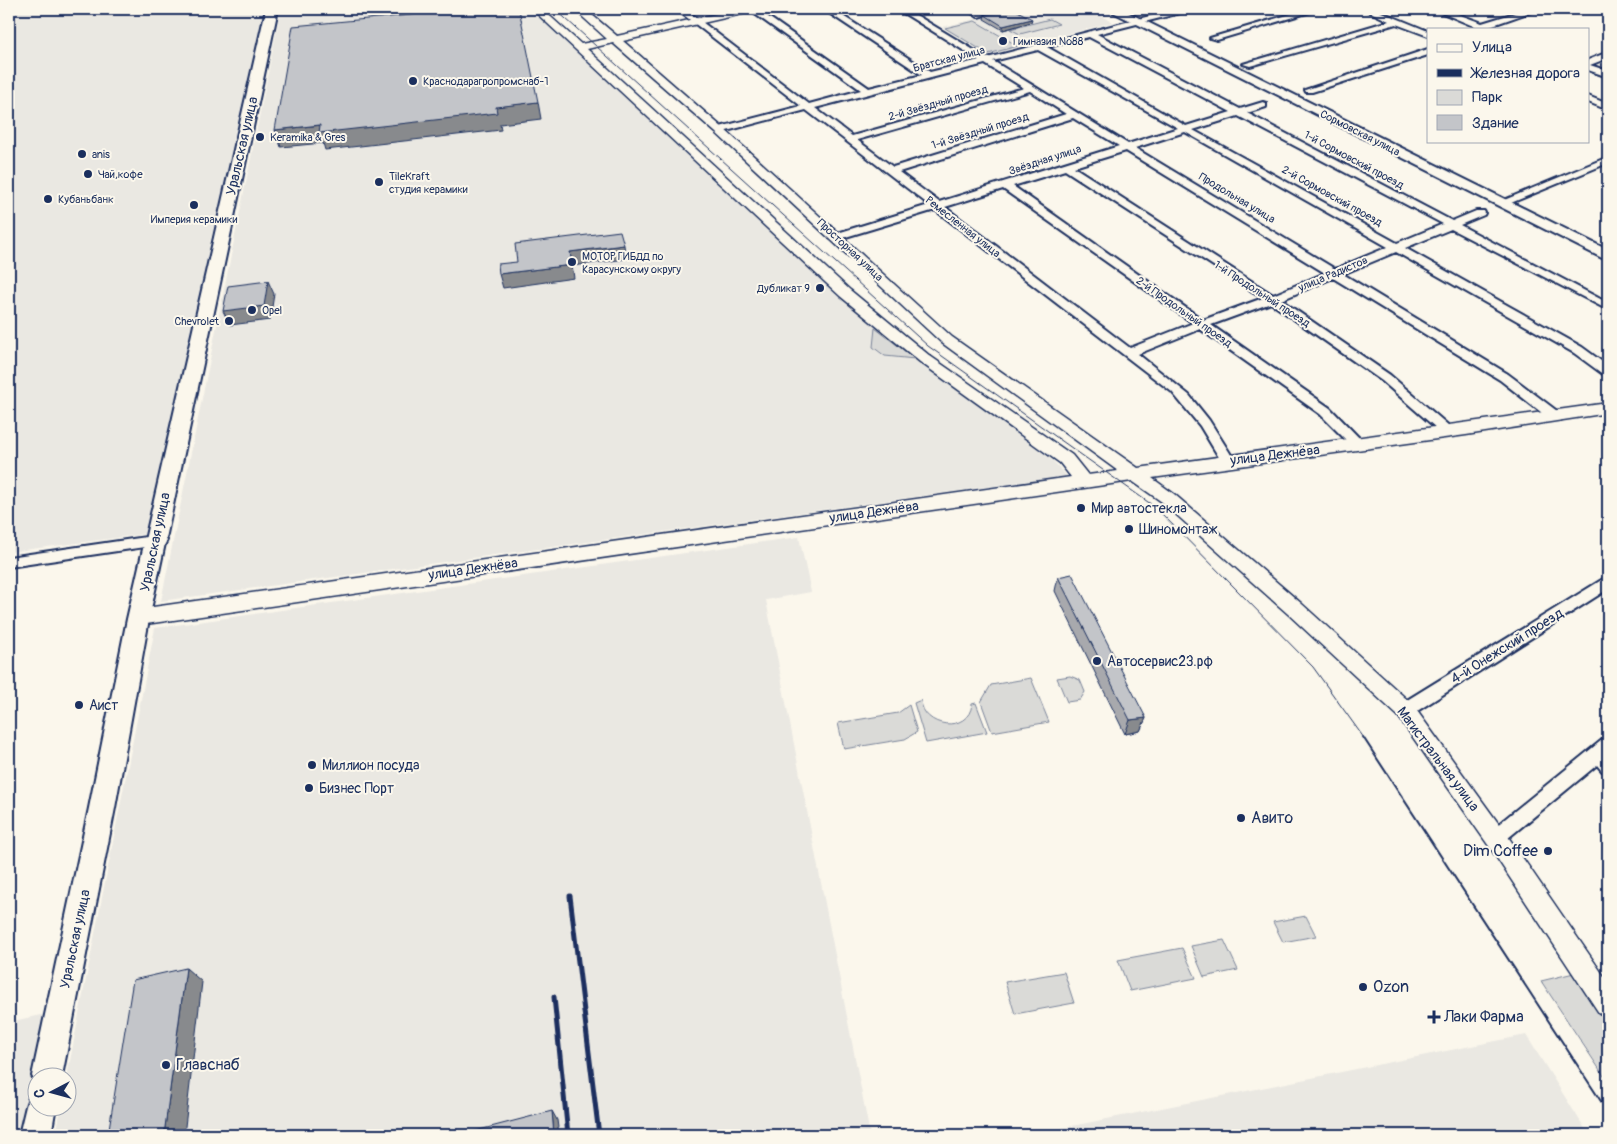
<svg xmlns="http://www.w3.org/2000/svg" width="1617" height="1144" font-family="Pangolin,sans-serif">
  <style>
    .built { fill: #eae8e2 }
    .green { fill: #dadad7; stroke: #7a849a }
    .lines { fill: none; stroke-linecap: round; stroke-linejoin: round }
    .minor-casing { stroke: #1b2f5e; stroke-width: 4 }
    .tertiary-casing { stroke: #1b2f5e; stroke-width: 3 }
    .secondary-casing { stroke: #1b2f5e; stroke-width: 4 }
    .minor { fill: #fbf7ec; fill-rule: evenodd }
    .tertiary { fill: #fbf7ec; fill-rule: evenodd }
    .secondary { fill: #fbf7ec; fill-rule: evenodd }
    .tram-far1 { stroke: #1b2f5e; stroke-width: 1 }
    .tram { stroke: #1b2f5e; stroke-width: 2 }
    .rail { stroke: #1b2f5e; stroke-width: 5 }
    .wall { fill: #a8a9ad; stroke: #1b2f5e }
    .shaded-wall { fill: #888a8d; stroke: #1b2f5e }
    .building { fill: #c3c5c9; stroke: #1b2f5e }
    .poi-dot { fill: #1b2f5e; stroke: #fbf7ec; stroke-width: 2 }
    .labels { text-anchor: middle; dominant-baseline: central; stroke-width: 4; stroke-linejoin: round; paint-order: stroke }
    .far-poi-label { font-size: 11px; fill: #1b2f5e; stroke: #fbf7ec; text-anchor: start }
    .far-street-label { font-size: 11px; fill: #1b2f5e; stroke: #fbf7ec }
    .street-label { font-size: 14px; fill: #1b2f5e; stroke: #fbf7ec }
    .poi-label { font-size: 14px; fill: #1b2f5e; stroke: #fbf7ec; text-anchor: start }
    .near-poi-label { font-size: 16px; fill: #1b2f5e; stroke: #fbf7ec; text-anchor: start }
  </style>
  <rect width="100%" height="100%" fill="#fbf7ec"/>
  <filter id="ink" filterUnits="userSpaceOnUse"><feTurbulence type="fractalNoise" baseFrequency=".02" numOctaves="2"/><feDisplacementMap in="SourceGraphic" scale="10" xChannelSelector="R" yChannelSelector="G"/><feConvolveMatrix kernelMatrix="1 2 1 2 8 2 1 2 1" color-interpolation-filters="sRGB"/></filter>
  <g filter="url(#ink)">
    <path class="built" d="M9,9H268L230,173L211,238L203,284L146,534L9,552Z
      M281,9H532L845,301L1053,461L1067,476L161,601Z
      M1018,9H1086L1113,22L988,55L942,27Z
      M799,537L811,592L766,600L870,1135H56L61,1107L68,1106L67,1076L155,628Z
      M45,1014L19,1135H9V1022Z
      M1526,1035L1589,1135H1027Z"/>
    <path class="green" d="M1050,19L1059,24L1020,34L1010,29Z
      M975,21L1018,46L988,54L945,28Z
      M875,328L915,359L885,356L873,347Z
      M1070,676L1080,680L1085,692L1080,700L1067,702L1057,678Z
      M1031,678L1049,722L992,732L981,702L991,685Z
      M921,700C922,728 969,734 972,704L976,703L987,732L926,743L914,703Z
      M909,705L917,732L905,739L844,749L838,723L898,713Z
      M1306,916L1316,936L1283,942L1273,922Z
      M1224,940L1238,970L1204,977L1191,946Z
      M1182,948L1196,978L1130,991L1118,960Z
      M1064,972L1074,1003L1015,1014L1005,982Z
      M1574,973L1608,1024V1082L1541,981Z"/>
    <g class="lines">
      <defs>
        <path id="minor" d="M676,9H685L809,104L861,90L748,9H757L869,88L922,75L823,9H832L930,72L979,60L897,9H906L987,58L1177,9H1189L1188,11L1097,34L1240,109L1263,102L1266,103V107L1247,113L1452,221L1476,211H1484L1485,213L1484,215L1460,225L1608,303V310L1451,229L1405,248L1582,347L1608,366V376L1604,375L1574,353L1396,252L1343,274L1508,374L1561,414L1563,417L1561,420H1551L1500,380L1333,278L1281,300L1390,375L1456,432L1454,435H1444L1382,381L1271,303L1211,325L1330,408L1365,444L1363,447H1353L1320,414L1200,329L1138,354L1189,395L1209,420L1235,461L1233,464H1223L1200,426L1172,392L935,210L839,239H831L830,237L831,235L929,205L806,110L719,133L716,132V128L801,106ZM1089,37L1231,112L1186,126L1047,47ZM1038,50L1178,128L1128,144L993,61ZM985,64L1024,88L852,136L815,108ZM1030,91L1066,114L893,167L857,140ZM1238,116L1443,224L1397,243L1193,130ZM1073,118L1119,146L939,202L899,172ZM1185,132L1388,247L1335,269L1135,148ZM1126,151L1325,273L1273,295L1074,167ZM1065,170L1263,298L1203,320L1013,186ZM1003,189L1193,323L1130,348L945,207Z
          M966,9H975L985,15L978,17Z
          M1308,9H1320L1217,40L1210,38Z
          M1364,9H1374L1428,31V36L1396,24L1250,66L1243,64L1389,21Z
          M1433,9H1444L1482,23L1528,9H1539L1490,26L1495,29L1478,28Z
          M1428,49V55L1312,92H1306L1305,90Z
          M1608,52V58L1590,65L1608,71V77L1588,70V60Z
          M1588,96L1608,104V110L1588,102Z
          M1608,157V163L1506,205L1502,206L1497,203Z
          M160,535L165,536L167,540L165,544L9,567V557Z
          M1608,576V589L1411,715L1405,717L1399,715L1397,710L1399,705Z
          M1608,738V773L1602,771L1597,765L1502,843L1496,845L1490,843L1487,837L1490,831L1602,740Z"/>
        <path id="tertiary" d="M532,9H542L581,44L607,39L574,9H585L617,36L739,9H756L751,12L623,41L723,128L952,337L1138,468L1608,403V413L1466,435L1152,478L1174,494L1302,604L1412,704L1509,838L1608,982V1017L1599,1013L1493,852L1398,716L1288,614L1162,502L1132,481L139,625L132,622L129,617L132,612L139,609L1071,477L1060,463L920,362L840,296ZM613,43L715,132L942,343L1118,471L1088,475L1072,455L930,356L850,290L587,49Z"/>
        <path id="secondary" d="M266,9H278L149,619L115,808L62,1076H38V1087L32,1076L89,808L127,619Z
          M1107,9H1121L1608,250V261Z
          M38,1092V1106H56L51,1135H19L26,1106L30,1095Z"/>
      </defs>
      <use href="#minor" class="minor-casing"/>
      <use href="#tertiary" class="tertiary-casing"/>
      <use href="#secondary" class="secondary-casing"/>
      <use href="#minor" class="minor"/>
      <use href="#tertiary" class="tertiary"/>
      <use href="#secondary" class="secondary"/>
      <path class="tram-far1" d="M555,9L928,346L1155,507L1313,667L1364,738"/>
      <path class="tram" d="M1363,737L1608,1112"/>
      <path class="rail" d="M570,896L599,1135
        M554,997L568,1135"/>
    </g>
    <path class="wall" d="M985,15L1031,22L1003,30L984,19Z
      M1058,577L1146,718L1140,731L1125,734L1055,591Z"/>
    <path class="shaded-wall" d="M1032,19L1031,22L1003,30V26Z
      M538,102L541,119L500,124L501,130L325,150L323,143L281,147L275,130Z
      M624,245L626,259L572,266L570,252Z
      M572,265L574,278L503,288L499,274Z
      M268,281L274,294L270,320L230,325L223,311Z
      M1146,718L1140,731L1125,734L1130,720Z
      M186,968L202,982L184,1135H164Z
      M552,1111L557,1120L559,1135H554Z"/>
    <path class="building" d="M474,9H519L538,102L496,107L497,113L319,133L320,125L275,130L293,26Z
      M1014,9L1032,19L1003,26L985,15Z
      M620,231L624,245L570,252L572,265L499,274L498,264L517,262L515,244Z
      M268,281L264,306L223,311L228,286Z
      M1072,574L1146,718L1130,720L1058,577Z
      M186,968L164,1135H108L133,980Z
      M552,1111L554,1135H460Z"/>
  </g>
  <g class="poi-dot">
    <circle cx="1003" cy="41" r="5"/>
    <circle cx="413" cy="81" r="5"/>
    <circle cx="260" cy="137" r="5"/>
    <circle cx="82" cy="154" r="5"/>
    <circle cx="88" cy="174" r="5"/>
    <circle cx="379" cy="182" r="5"/>
    <circle cx="48" cy="199" r="5"/>
    <circle cx="194" cy="205" r="5"/>
    <circle cx="572" cy="262" r="5"/>
    <circle cx="820" cy="288" r="5"/>
    <circle cx="252" cy="310" r="5"/>
    <circle cx="229" cy="321" r="5"/>
    <circle cx="1081" cy="508" r="5"/>
    <circle cx="1129" cy="529" r="5"/>
    <circle cx="1097" cy="661" r="5"/>
    <circle cx="79" cy="705" r="5"/>
    <circle cx="312" cy="765" r="5"/>
    <circle cx="309" cy="788" r="5"/>
    <circle cx="1241" cy="818" r="5"/>
    <circle cx="1548" cy="851" r="5"/>
    <circle cx="1363" cy="987" r="5"/>
    <path d="M1431.5 1009.5h5v5h5v5h-5v5h-5v-5h-5v-5h5z"/>
    <circle cx="166" cy="1065" r="5"/>
  </g>
  <g class="labels">
    <g class="far-poi-label">
      <text x="1013" y="41">Гимназия №88</text>
      <text x="423" y="81">Краснодарагропромснаб-1</text>
      <text x="270" y="137">Keramika &amp; Gres</text>
      <text x="92" y="154">anis</text>
      <text x="98" y="174">Чай,кофе</text>
      <text x="389" y="176">TileKraft<tspan x="389" dy="13">студия керамики</tspan></text>
      <text x="58" y="199">Кубаньбанк</text>
      <text x="194" y="219" text-anchor="middle">Империя керамики</text>
      <text x="582" y="256">МОТОР ГИБДД по<tspan x="582" dy="13">Карасунскому округу</tspan></text>
      <text x="810" y="288" text-anchor="end">Дубликат 9</text>
      <text x="262" y="310">Opel</text>
      <text x="219" y="321" text-anchor="end">Chevrolet</text>
    </g>
    <g class="far-street-label">
      <text transform="translate(949 59) rotate(-15)">Братская улица</text>
      <text transform="translate(938 103) rotate(-16)">2-й Звёздный проезд</text>
      <text transform="translate(980 131) rotate(-17)">1-й Звёздный проезд</text>
      <text transform="translate(1360 133) rotate(27)">Сормовская улица</text>
      <text transform="translate(1045 160) rotate(-18)">Звёздная улица</text>
      <text transform="translate(1354 160) rotate(28)">1-й Сормовский проезд</text>
      <text transform="translate(1332 196) rotate(29)">2-й Сормовский проезд</text>
      <text transform="translate(1237 198) rotate(31)">Продольная улица</text>
      <text transform="translate(963 227) rotate(38)">Ремесленная улица</text>
      <text transform="translate(850 250) rotate(43)">Просторная улица</text>
      <text transform="translate(1333 274) rotate(-23)">улица Радистов</text>
      <text transform="translate(1262 294) rotate(33)">1-й Продольный проезд</text>
      <text transform="translate(1184 312) rotate(35)">2-й Продольный проезд</text>
    </g>
    <g class="street-label">
      <text transform="translate(242 146) rotate(-77)">Уральская улица</text>
      <text transform="translate(1275 455) rotate(-7)">улица Дежнёва</text>
      <text transform="translate(874 512) rotate(-8)">улица Дежнёва</text>
      <text transform="translate(155 542) rotate(-78)">Уральская улица</text>
      <text transform="translate(473 569) rotate(-8)">улица Дежнёва</text>
      <text transform="translate(1507 646) rotate(-32)">4-й Онежский проезд</text>
      <text transform="translate(1438 759) rotate(53)">Магистральная улица</text>
      <text transform="translate(75 939) rotate(-78)">Уральская улица</text>
    </g>
    <g class="poi-label">
      <text x="1091" y="508">Мир автостекла</text>
      <text x="1139" y="529">Шиномонтаж</text>
      <text x="1107" y="661">Автосервис23.рф</text>
      <text x="89" y="705">Аист</text>
      <text x="322" y="765">Миллион посуда</text>
      <text x="319" y="788">Бизнес Порт</text>
    </g>
    <g class="near-poi-label">
      <text x="1251" y="818">Авито</text>
      <text x="1538" y="851" text-anchor="end">Dim Coffee</text>
      <text x="1373" y="987">Ozon</text>
      <text x="1444" y="1017">Лаки Фарма</text>
      <text x="176" y="1065">Главснаб</text>
    </g>
  </g>
  <rect width="1617" height="1144" fill="none" stroke="#fbf7ec" stroke-width="30"/>
  <rect x="15" y="15" width="1587" height="1114" fill="none" stroke="#1b2f5e" stroke-width="2" filter="url(#ink)"/>
  <rect x="1427" y="28" width="162" height="115" fill="#fbf7ec" stroke="#a1a7b3"/>
  <rect x="1437" y="44" width="25" height="8" fill="#fbf7ec" stroke="#a1a7b3"/>
  <text x="1472" y="52" font-size="15" fill="#1b2f5e">Улица</text>
  <rect x="1437" y="69" width="25" height="8" fill="#1b2f5e" stroke="#a1a7b3"/>
  <text x="1472" y="78" font-size="15" fill="#1b2f5e">Железная дорога</text>
  <rect x="1437" y="90" width="25" height="15" fill="#dadad7" stroke="#a1a7b3"/>
  <text x="1472" y="102" font-size="15" fill="#1b2f5e">Парк</text>
  <rect x="1437" y="115" width="25" height="15" fill="#c3c5c9" stroke="#a1a7b3"/>
  <text x="1472" y="128" font-size="15" fill="#1b2f5e">Здание</text>
  <g transform="translate(52 1092) rotate(264)"><circle r="24" fill="#fbf7ec" stroke="#a1a7b3"/>
  <path d="M0-4L9 19L0 12L-9 19Z" fill="#1b2f5e"/>
  <text y="-8" font-size="14" font-weight="bold" text-anchor="middle" fill="#1b2f5e">С</text>
  </g>
</svg>
